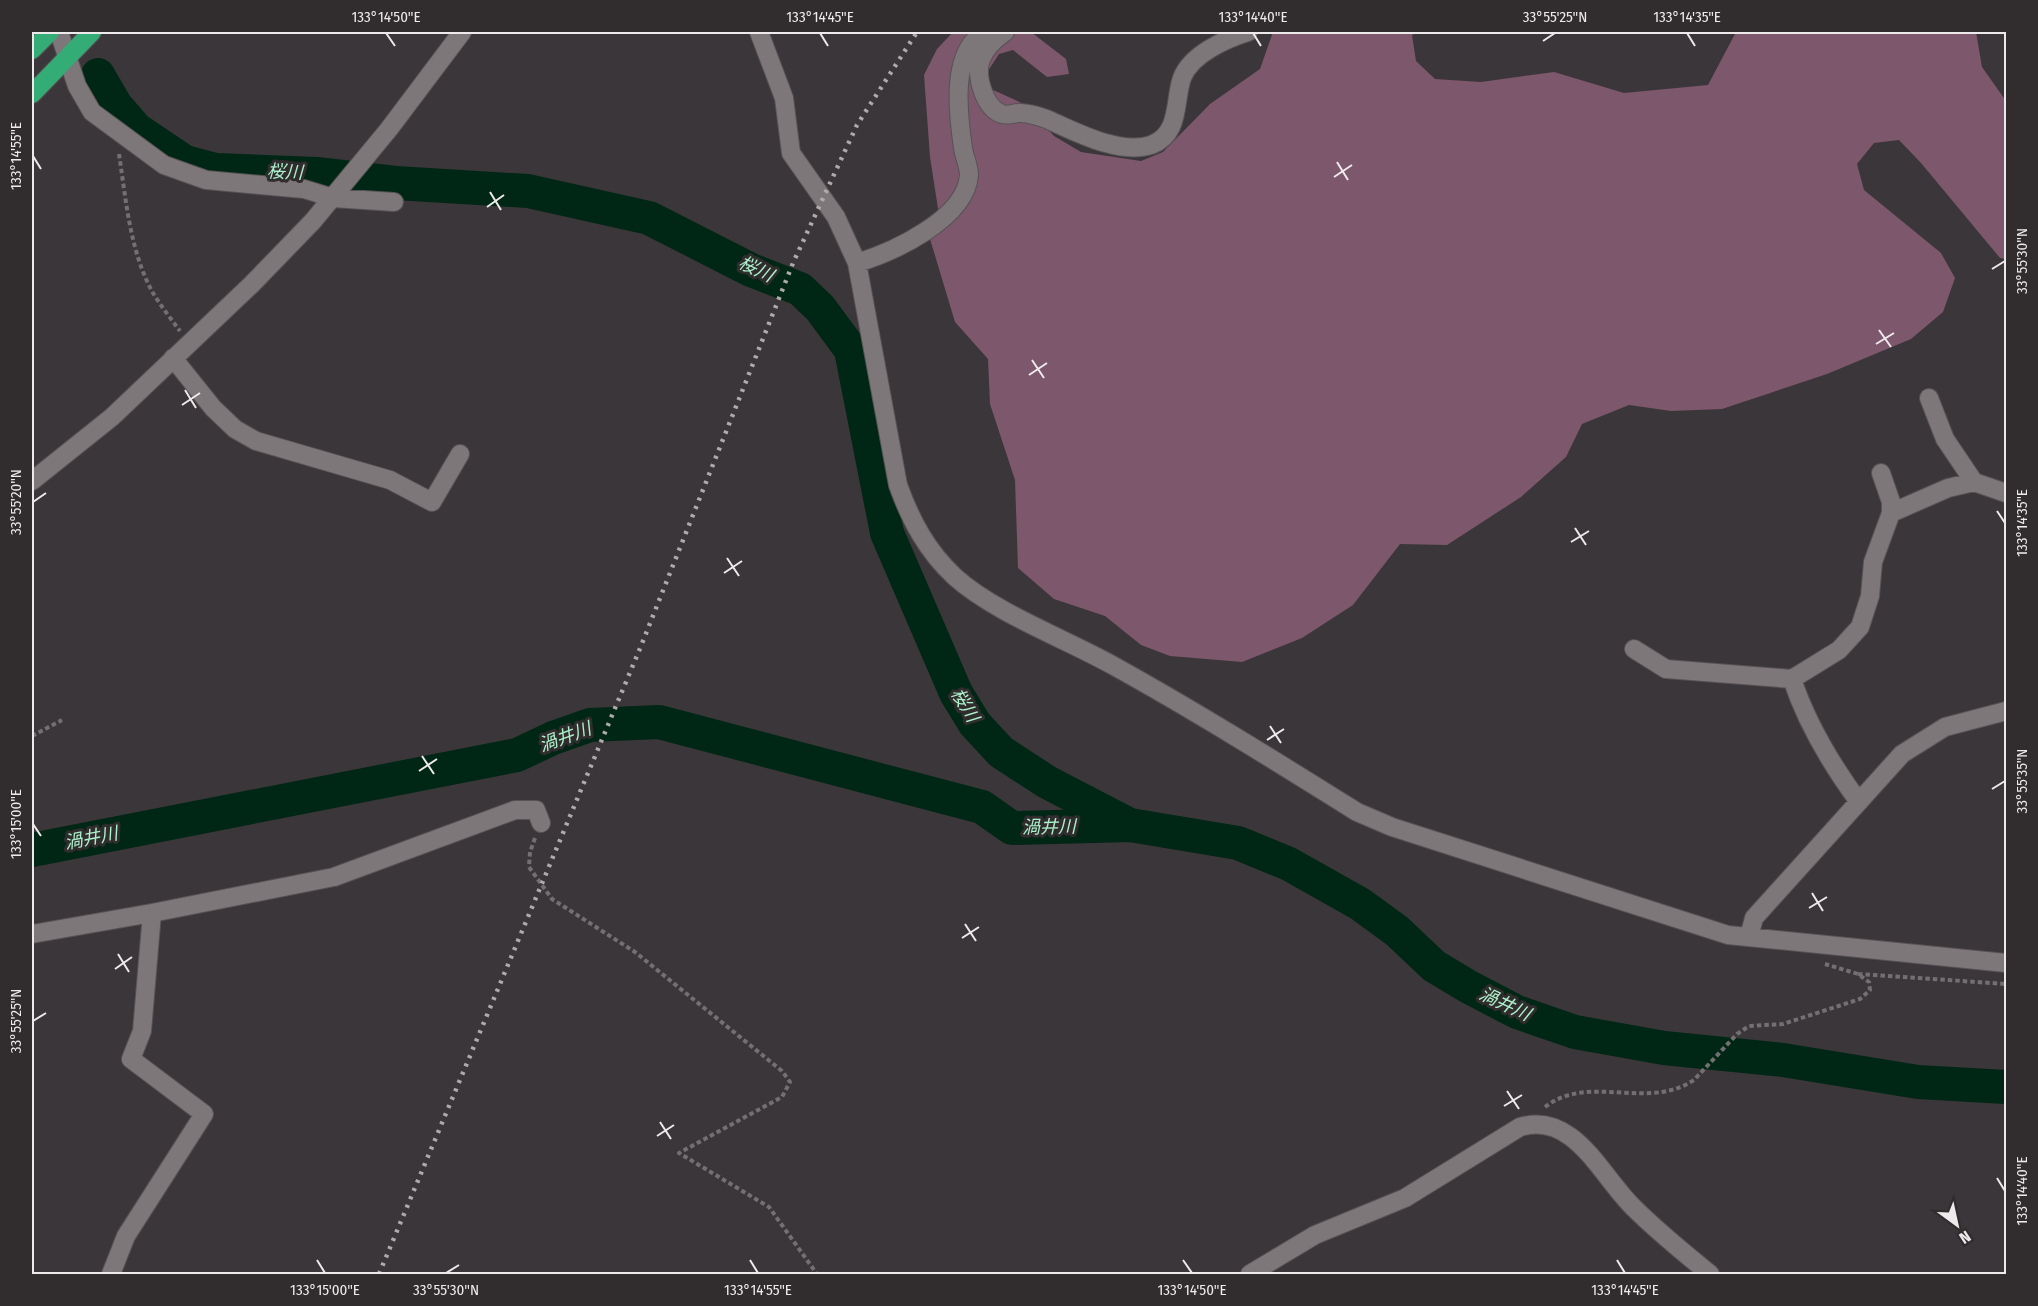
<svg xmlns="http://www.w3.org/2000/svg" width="2038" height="1306" font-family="'Fira Sans Condensed','Noto Sans JP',sans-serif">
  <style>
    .forest { fill: #7d576c }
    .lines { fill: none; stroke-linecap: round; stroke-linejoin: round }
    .river { stroke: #002715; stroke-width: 34 }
    .minor-casing { stroke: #575255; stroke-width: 20 }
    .highway-casing { stroke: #575255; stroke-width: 20 }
    .path { stroke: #746f72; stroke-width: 4; stroke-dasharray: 4.5 3; stroke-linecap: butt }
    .minor { stroke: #7d777a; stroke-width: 18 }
    .highway { stroke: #33ac75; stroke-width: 18 }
    .rail { stroke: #afabad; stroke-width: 4.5; stroke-dasharray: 3 6; stroke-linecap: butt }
    .ticks { fill: none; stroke: #eeeaec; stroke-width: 2 }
    .labels { text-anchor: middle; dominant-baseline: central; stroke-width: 6; stroke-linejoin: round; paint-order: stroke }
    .water-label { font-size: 18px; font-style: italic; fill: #abf1ca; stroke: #312c2e }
    .neatline { fill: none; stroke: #eeeaec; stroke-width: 2 }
    .ticks-label { font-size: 15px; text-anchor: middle; fill: #eeeaec }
  </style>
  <rect width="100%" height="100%" fill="#3b3639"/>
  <path class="forest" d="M953,32H1031L1066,59L1069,74L1047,77L1013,50L999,54L986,74L991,89L1026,105L1054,136L1081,152L1141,161L1163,152L1210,104L1260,69L1273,32H1419L1412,35L1416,61L1435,79L1481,82L1554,72L1624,93L1708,85L1736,32H1976L1982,67L2006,101V259L2000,258L1921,163L1899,140L1874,143L1857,164L1864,190L1941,253L1955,278L1943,312L1911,339L1827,374L1722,409L1671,411L1629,405L1582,424L1566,457L1521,497L1447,545L1400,544L1353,605L1302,638L1242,662L1170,656L1141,645L1105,616L1054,599L1018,568L1015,480L990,404L988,359L955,322L930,239L939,215L930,157L924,75L937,49Z"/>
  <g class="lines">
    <path class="river" d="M98,75L116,106L136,129L185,162L215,170L316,174L396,183L528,191L649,218L751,270L800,289L820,308L851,350L887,533L956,693L975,724L1001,752L1047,782L1128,824
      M32,850L517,755L553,738L590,725L659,722L982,807L1012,828L1130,825L1238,843L1289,864L1360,904L1397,931L1434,966L1469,987L1517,1012L1575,1032L1664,1048L1783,1060L1918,1082L2006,1087"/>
    <defs>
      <path id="minor" d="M59,32L77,86L92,112L164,165L206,180L304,189L333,198L394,202
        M759,32L784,98L791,153L836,217L857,263L898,485C911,521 927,551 955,577C995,613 1066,639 1114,666C1197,712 1277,762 1357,812L1392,827L1728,935L2006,963
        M1005,32C995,39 986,47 981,59C975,75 984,108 1002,114C1007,116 1014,113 1020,113C1028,113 1043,117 1051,121C1078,133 1120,155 1151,145C1181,134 1174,100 1182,78C1191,54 1226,39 1248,32
        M857,263C893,252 966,219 969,175C969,166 964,156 963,148C958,114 950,51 985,32
        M173,358L213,408L235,429L256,441L390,480L432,502L460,454
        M1929,398L1945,439L1974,482L2006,493
        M32,481L112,417L252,284L313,221L389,129L462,32
        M1891,513L1948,488L1974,482
        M1634,649L1666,669L1792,679C1807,724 1831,764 1859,802
        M1792,679L1839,650L1860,627L1870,596L1873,562L1891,513V502L1881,473
        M152,913L334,877L515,810H536L541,823
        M32,934L152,913L142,1031L131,1059L204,1114L126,1236L111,1274
        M1749,937L1754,918L1902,754L1945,727L2006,711
        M1250,1274L1315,1235L1405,1198L1520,1127C1574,1111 1601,1176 1633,1207C1657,1231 1684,1253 1710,1274"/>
      <path id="highway" d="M32,50L50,32
        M32,94L92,32"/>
    </defs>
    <use href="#minor" class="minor-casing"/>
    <use href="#highway" class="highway-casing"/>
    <path class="path" d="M119,154C126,200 130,252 153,293C161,306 171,319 180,331
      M32,736L62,720
      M535,838L530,852L529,867L552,899L635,952L782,1071L790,1082L782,1097L679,1153L769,1207L817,1274
      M1858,974L2006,984
      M1545,1107C1588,1073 1648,1111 1694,1080L1737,1034L1749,1026L1783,1024L1860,999L1870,990L1869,982L1858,974L1825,964"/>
    <use href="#minor" class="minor"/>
    <use href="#highway" class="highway"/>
    <path class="rail" d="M379,1274L641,646L793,263L857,125L917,32"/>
  </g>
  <path class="ticks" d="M386,33L395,46M820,33L828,46M1253,33L1261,46M1687,33L1695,46M1543,41L1555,33M33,156L41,169M1337,162L1348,180M1334,177L1352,165M490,192L501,210M487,207L504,195M1992,269L2005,261M1879,330L1891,347M1876,344L1894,333M1032,360L1044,378M1029,375L1047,363M185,390L196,408M182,405L200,393M33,502L46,493M1997,511L2005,523M1575,528L1586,545M1571,542L1589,531M727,558L739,576M724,573L742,561M1270,726L1281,743M1267,740L1284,729M422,756L434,774M419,771L437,759M1992,789L2005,781M33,824L41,836M1812,893L1823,911M1809,908L1827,897M965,924L976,941M962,938L979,927M118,954L129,972M115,969L132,957M33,1021L46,1013M1507,1091L1519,1109M1504,1106L1522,1095M660,1122L671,1139M657,1136L674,1125M1997,1178L2005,1191M317,1260L325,1273M750,1260L758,1273M1183,1260L1192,1273M1617,1260L1625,1273M446,1273L459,1265"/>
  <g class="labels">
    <g class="water-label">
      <text transform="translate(285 172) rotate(2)">桜川</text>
      <text transform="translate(756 269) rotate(25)">桜川</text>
      <text transform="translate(965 705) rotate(59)">桜川</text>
      <text transform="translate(565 737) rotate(-20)">渦井川</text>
      <text transform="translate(1049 827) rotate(-1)">渦井川</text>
      <text transform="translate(91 838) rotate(-11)">渦井川</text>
      <text transform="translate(1505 1004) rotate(25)">渦井川</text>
    </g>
  </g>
  <rect width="2038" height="1306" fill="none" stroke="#312c2e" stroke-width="66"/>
  <g transform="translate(1957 1225) rotate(147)" stroke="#312c2e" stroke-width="4.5" paint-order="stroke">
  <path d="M0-4.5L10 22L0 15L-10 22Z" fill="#eeeaec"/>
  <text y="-9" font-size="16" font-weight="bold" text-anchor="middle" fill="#eeeaec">N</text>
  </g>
  <rect x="33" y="33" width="1972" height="1240" class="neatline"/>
  <g class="ticks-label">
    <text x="386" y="22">133°14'50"E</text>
    <text x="820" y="22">133°14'45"E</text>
    <text x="1253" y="22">133°14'40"E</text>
    <text x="1555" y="22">33°55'25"N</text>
    <text x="1687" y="22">133°14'35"E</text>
    <text transform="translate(16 156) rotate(-90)" y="5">133°14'55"E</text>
    <text transform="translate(2022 261) rotate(-90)" y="5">33°55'30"N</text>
    <text transform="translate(16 502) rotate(-90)" y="5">33°55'20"N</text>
    <text transform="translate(2022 523) rotate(-90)" y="5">133°14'35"E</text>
    <text transform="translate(2022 781) rotate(-90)" y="5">33°55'35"N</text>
    <text transform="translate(16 824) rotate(-90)" y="5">133°15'00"E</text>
    <text transform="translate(16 1021) rotate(-90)" y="5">33°55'25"N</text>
    <text transform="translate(2022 1191) rotate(-90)" y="5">133°14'40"E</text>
    <text x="325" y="1295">133°15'00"E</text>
    <text x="446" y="1295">33°55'30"N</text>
    <text x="758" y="1295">133°14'55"E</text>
    <text x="1192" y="1295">133°14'50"E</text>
    <text x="1625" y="1295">133°14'45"E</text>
  </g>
</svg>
